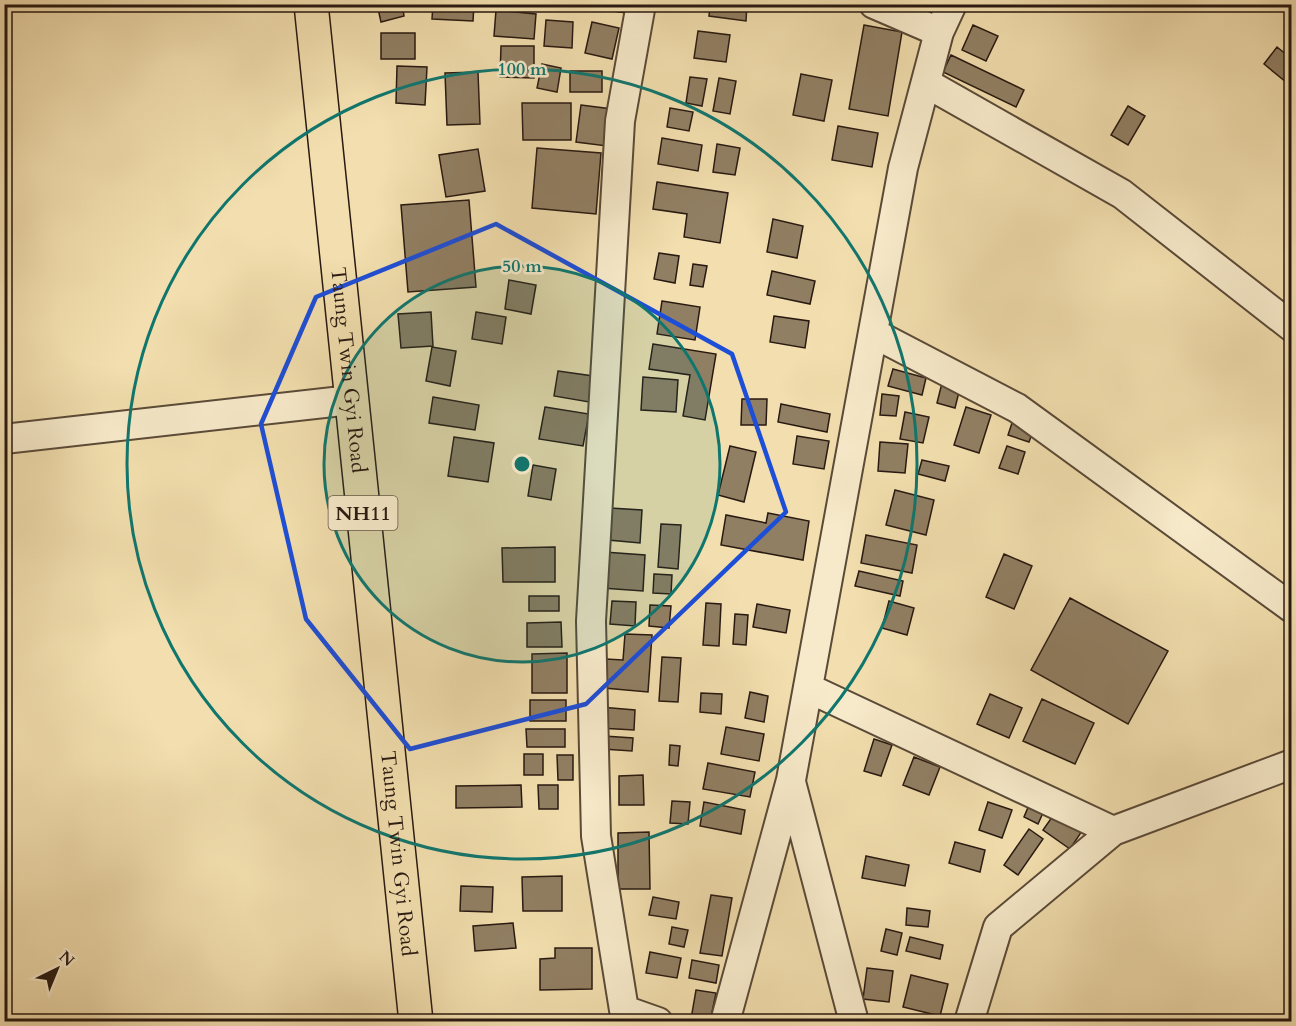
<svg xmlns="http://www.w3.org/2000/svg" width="1296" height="1026" font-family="Cardo,serif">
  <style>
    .building { fill: #917f63; stroke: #281911; stroke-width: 1.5 }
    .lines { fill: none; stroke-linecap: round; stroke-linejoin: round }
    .minor-casing { stroke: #5a4a38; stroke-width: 32 }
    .highway-casing { stroke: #281911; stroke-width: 36 }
    .minor { stroke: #f7eaca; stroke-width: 28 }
    .highway { stroke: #f2deae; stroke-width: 33 }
    .marked { fill: none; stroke: #1d4ed8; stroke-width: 4.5; stroke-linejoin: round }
    .ring { fill: none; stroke: #0f766e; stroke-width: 3 }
    .labels { text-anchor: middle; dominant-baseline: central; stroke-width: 5; stroke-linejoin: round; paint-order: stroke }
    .shield { fill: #f7eaca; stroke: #665848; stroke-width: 1.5 }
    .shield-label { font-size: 20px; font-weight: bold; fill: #281911 }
    .street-label { font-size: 21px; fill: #281911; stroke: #f7eaca }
    .centre { fill: #0f766e; stroke: #f7eaca; stroke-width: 3 }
    .ring-label { font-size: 18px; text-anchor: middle; font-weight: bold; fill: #0f766e; stroke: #f7eaca; stroke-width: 5; stroke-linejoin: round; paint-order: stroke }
  </style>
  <rect width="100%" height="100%" fill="#f2deae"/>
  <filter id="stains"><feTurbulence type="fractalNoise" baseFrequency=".00333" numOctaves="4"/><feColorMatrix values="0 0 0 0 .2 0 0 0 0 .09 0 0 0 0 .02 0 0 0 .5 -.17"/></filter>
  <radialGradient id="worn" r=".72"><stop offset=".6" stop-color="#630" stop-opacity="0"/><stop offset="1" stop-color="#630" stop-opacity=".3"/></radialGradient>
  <path class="building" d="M377,4H402L404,16L381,22Z
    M433,4H474L473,21L432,19Z
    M607,4H627L626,13L606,10Z
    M710,4H747L746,21L709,16Z
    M496,10L536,14L534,39L494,36Z
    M546,20L573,22L572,48L544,46Z
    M592,22L619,28L612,59L585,53Z
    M864,25L902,32L888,116L849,109Z
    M973,25L998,36L986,61L962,50Z
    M698,31L730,35L726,62L694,58Z
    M381,33H415V59H381Z
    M501,46H534V78L500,77Z
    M1277,47L1292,59V87L1264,64Z
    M951,55L1024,90L1016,107L943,72Z
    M542,64L561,68L557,92L537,88Z
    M397,66L427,67L425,105L396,103Z
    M570,71H602V92H570Z
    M478,72L480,124L447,125L445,73Z
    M801,74L832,80L824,121L793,115Z
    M690,77L707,79L702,106L686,103Z
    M719,78L736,81L730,114L713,111Z
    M522,103H571V140H523Z
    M581,105L612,109L607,146L576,142Z
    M1128,106L1145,116L1128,145L1111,135Z
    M670,108L693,112L689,131L667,127Z
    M838,126L878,133L872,167L832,160Z
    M662,138L702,145L698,171L658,164Z
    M717,144L740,148L735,175L713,172Z
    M537,148L601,153L596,214L532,208Z
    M478,149L485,191L446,197L439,155Z
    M657,182L728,193L720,243L684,237L687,214L653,209Z
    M469,200L476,287L408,292L401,205Z
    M773,219L803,226L797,258L767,252Z
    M659,253L679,256L675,283L654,279Z
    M693,264L707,266L703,287L690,285Z
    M772,271L815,281L810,304L767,295Z
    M509,280L536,285L531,314L505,309Z
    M662,301L700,307L695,340L657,334Z
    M431,312L433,346L401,348L398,314Z
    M476,312L506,317L502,344L472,339Z
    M774,316L809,321L805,348L770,342Z
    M653,344L716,354L705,420L683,416L690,375L649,369Z
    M432,347L456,351L450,386L426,381Z
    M893,369L926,378L922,395L888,386Z
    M558,371L593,376L589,402L554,396Z
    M643,377L678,380L676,412L641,410Z
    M943,379L961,384L955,408L937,403Z
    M882,394L899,396L896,416L880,415Z
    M433,397L479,405L475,430L429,423Z
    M742,399H767L766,425H741Z
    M781,404L830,414L827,432L778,422Z
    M545,407L589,414L583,446L539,439Z
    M966,407L991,415L979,453L954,445Z
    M905,412L929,417L923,443L900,439Z
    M1013,420L1034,428L1029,442L1008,435Z
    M797,436L829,441L824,469L793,464Z
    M454,437L494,443L488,482L448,476Z
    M880,442L908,444L905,473L878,471Z
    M730,446L756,452L744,502L718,495Z
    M1007,446L1025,452L1018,474L999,468Z
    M922,460L949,466L945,481L918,474Z
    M533,465L556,469L551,500L528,496Z
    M895,490L934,500L926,535L886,525Z
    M610,508L642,510L640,543L608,540Z
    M768,513L809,521L803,560L721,545L726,515L766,523Z
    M661,524L681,525L678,569L658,567Z
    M866,535L917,545L912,573L861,563Z
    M555,547V582H503L502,548Z
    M604,552L645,555L643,591L602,588Z
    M1004,554L1032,566L1014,609L986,597Z
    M859,571L903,581L900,596L855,586Z
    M654,574L672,575L671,594L653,593Z
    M529,596H559V611H529Z
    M1070,598L1168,651L1128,724L1031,670Z
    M612,601L636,602L635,626L610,624Z
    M889,601L914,608L907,635L882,628Z
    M706,603L721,604L719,646L703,645Z
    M757,604L790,610L786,633L753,627Z
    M650,605L671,606L669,628L649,626Z
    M735,614L748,615L746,645L733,644Z
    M561,622L562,647H527V623Z
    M625,634L652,635L648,692L604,688L606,659L623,660Z
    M567,653V693H532V654Z
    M662,657L681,658L678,702L659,701Z
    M750,692L768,696L764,722L745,718Z
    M701,693L722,694L721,714L700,712Z
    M990,694L1022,708L1009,738L977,724Z
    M1042,699L1094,723L1075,764L1023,741Z
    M530,700H566V721H530Z
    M600,707L635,710L634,730L599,728Z
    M726,727L764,734L759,761L721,754Z
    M526,729H565V747H527Z
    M604,736L633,738L632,751L603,749Z
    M874,739L892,745L881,776L864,771Z
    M670,745L680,746L678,766L669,765Z
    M524,754H543V775H524Z
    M557,755H573V780H558Z
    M914,757L940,767L929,795L903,785Z
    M708,763L755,772L750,797L703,789Z
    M643,775L644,805H619V776Z
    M521,785L522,807L456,808V786Z
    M538,785H558V809H539Z
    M1032,798L1047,804L1038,824L1024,817Z
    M672,801L690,802L688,824L670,823Z
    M704,802L745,810L741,834L700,826Z
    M988,802L1012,810L1002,838L979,830Z
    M1057,810L1084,828L1070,849L1043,830Z
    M1029,829L1043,839L1018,875L1004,865Z
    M649,832L650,889H618V833Z
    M955,842L985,850L980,872L949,863Z
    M866,856L909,865L905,886L862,878Z
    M562,876V911H523L522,877Z
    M461,886L493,887L492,912L460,911Z
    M711,895L732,898L722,956L700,953Z
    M653,897L679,902L676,919L649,915Z
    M907,908L930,911L928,927L906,925Z
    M513,923L516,948L475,951L473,926Z
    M672,927L688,930L684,947L669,944Z
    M886,929L902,933L897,955L881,951Z
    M910,937L943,945L940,959L906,951Z
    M555,948H592V989L540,990V959L555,958Z
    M650,952L681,958L677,978L646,973Z
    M692,960L719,965L716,983L689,978Z
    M867,968L893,971L889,1002L863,999Z
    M911,975L948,984L940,1016L903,1007Z
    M696,990L716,993L710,1022L691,1019Z"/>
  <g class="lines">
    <defs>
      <path id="minor" d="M641,4L620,121L591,621L596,836L624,1010L658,1022
        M874,4L939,32
        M926,83L1122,194L1292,327
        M873,333L1017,408L1292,608
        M4,439L351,400
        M808,688L1113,831
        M791,782L854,1022
        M725,1022L791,780L903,168L939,32L952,4
        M969,1022L998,927L1113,831L1292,764"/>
      <g id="highway">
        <path id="s1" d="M311,4L416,1022"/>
      </g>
    </defs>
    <use href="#minor" class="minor-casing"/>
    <use href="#highway" class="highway-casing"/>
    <use href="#minor" class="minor"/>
    <use href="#highway" class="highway"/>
  </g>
  <path class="marked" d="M496,224L732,354L786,512L586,704L410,749L306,619L261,424L316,297Z"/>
  <circle cx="522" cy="464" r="198" fill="#0f766e" fill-opacity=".12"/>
  <g class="ring">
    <circle cx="522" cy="464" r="198"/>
    <circle cx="522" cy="464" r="395"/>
  </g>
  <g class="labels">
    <rect class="shield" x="328.5" y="496" width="69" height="34" rx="4.5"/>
    <g class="shield-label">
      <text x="363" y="513">NH11</text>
    </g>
    <g class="street-label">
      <text stroke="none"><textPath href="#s1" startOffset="368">Taung Twin Gyi Road</textPath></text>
      <text stroke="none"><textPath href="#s1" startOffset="854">Taung Twin Gyi Road</textPath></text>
    </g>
  </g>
  <circle cx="522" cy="464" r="9" class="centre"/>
  <g class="ring-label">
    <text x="522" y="75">100 m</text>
    <text x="522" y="272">50 m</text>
  </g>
  <rect width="1296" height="1026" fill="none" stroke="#f2deae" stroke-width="24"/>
  <rect x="6" y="6" width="1284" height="1014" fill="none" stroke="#281911" stroke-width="3"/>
  <rect x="12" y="12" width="1272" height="1002" fill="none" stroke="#281911" stroke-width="1.5"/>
  <g transform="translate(57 969) rotate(43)" stroke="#f7eaca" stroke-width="4.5" paint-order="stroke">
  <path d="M0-4.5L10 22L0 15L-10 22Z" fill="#281911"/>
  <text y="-9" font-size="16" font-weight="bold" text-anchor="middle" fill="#281911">N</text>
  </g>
  <rect width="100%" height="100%" filter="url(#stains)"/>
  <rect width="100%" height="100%" fill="url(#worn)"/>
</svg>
